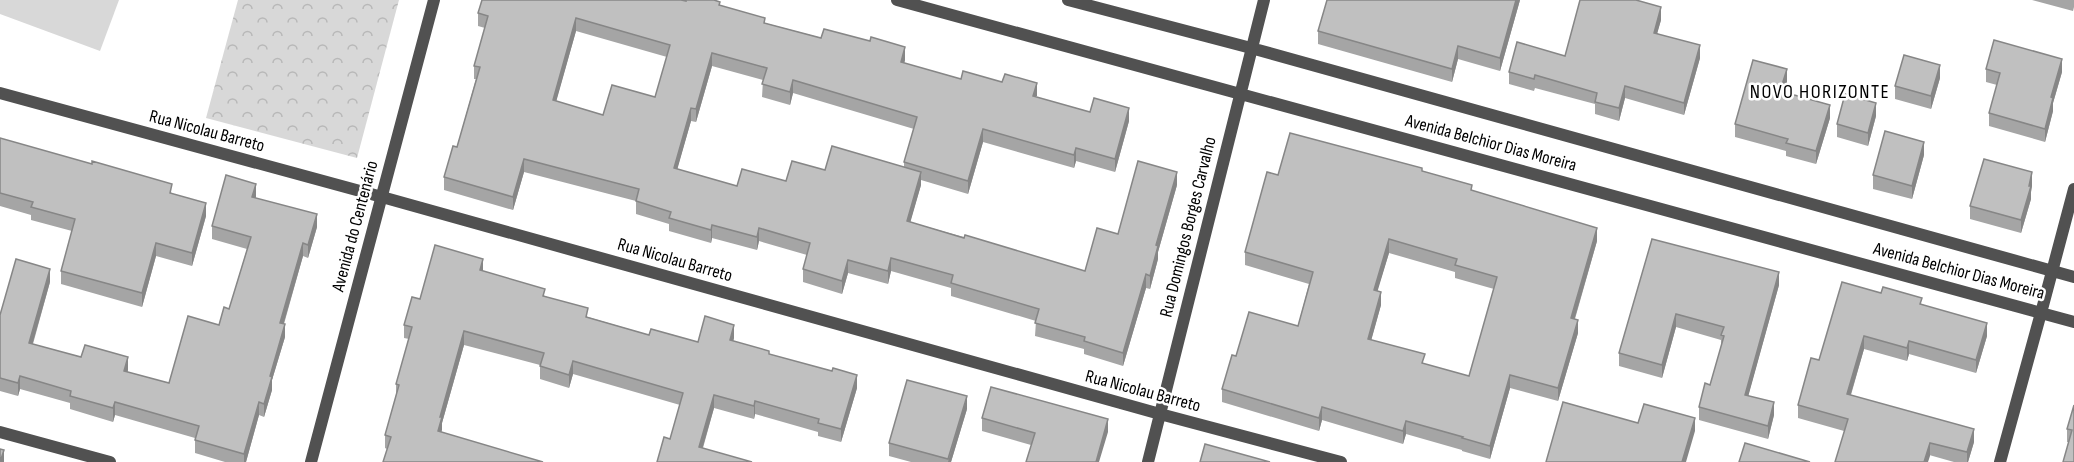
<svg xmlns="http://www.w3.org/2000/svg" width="2074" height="462" font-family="'Sofia Sans Condensed',sans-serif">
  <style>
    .green { fill: #d8d8d8 }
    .park { fill: url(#park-crowns) }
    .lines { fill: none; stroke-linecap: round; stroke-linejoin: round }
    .minor { stroke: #515151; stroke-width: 12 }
    .tertiary { stroke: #515151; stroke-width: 12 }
    .wall { fill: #a5a5a5; fill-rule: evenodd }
    .shaded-wall { fill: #868686 }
    .building { fill: #c0c0c0; stroke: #868686; stroke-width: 1.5; fill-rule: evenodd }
    .labels { text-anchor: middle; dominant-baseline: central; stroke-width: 5; stroke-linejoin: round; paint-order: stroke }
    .street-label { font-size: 18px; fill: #000; stroke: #fff }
    .neighbourhood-label { font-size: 20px; letter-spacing: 1.5px; fill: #000; stroke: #fff }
  </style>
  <defs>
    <pattern id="park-crowns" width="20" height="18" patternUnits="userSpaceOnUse" patternTransform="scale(1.5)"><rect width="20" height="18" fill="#d8d8d8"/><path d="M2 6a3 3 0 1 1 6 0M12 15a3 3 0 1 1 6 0" fill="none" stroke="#b8b8b8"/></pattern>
  </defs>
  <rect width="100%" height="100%" fill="#fff"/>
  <path class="green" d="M0,0H119L100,51L0,14Z"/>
  <path class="park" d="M238,0H399L357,158L206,118Z"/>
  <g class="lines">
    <path class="minor" d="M897,0L2041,313L2000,462
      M1068,0L1251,48L2074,277
      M0,93L382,197L1160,414L1341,462
      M0,432L110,462
      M1148,462L1264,0"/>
    <path class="tertiary" d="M2074,189L2041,313L2074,322
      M311,462L434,0"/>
  </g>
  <path class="wall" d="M1327,0H1520L1500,71L1458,59L1452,82L1318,44V31Z
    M2032,0H2074V7L2073,11Z
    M686,1L720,5L765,23L905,60L904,63L961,79L1036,97L1090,112L1129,121L1115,172L1076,161L1074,168L983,142L968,194L921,180V185L910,222L1085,271L1118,234L1177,185L1158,252V259L1150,289L1146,288L1123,366L1084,354V349L1035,336L1036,321L951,296V288L891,271L888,284L848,273L842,294L803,282V269L807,255L759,241L757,250L712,238L711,243L669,231V224L636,214V201L524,172L513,210L444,190V177L457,147L476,79H474V66L485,28L478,26V13ZM576,31L667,57L655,97L603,115L556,101ZM712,66L763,80L762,97L790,105L793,93L914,129L904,162V167L825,170L786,181L737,186L677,169L691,121L696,122Z
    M1661,20L1657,33L1700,58L1684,115L1625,98L1619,121L1595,114V104L1535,88L1534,91L1509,84V72L1565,56Z
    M1986,69L2062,72L2053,103V111L2045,142L1989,126V113L1997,85L1986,82Z
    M1940,78L1931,109L1895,99V86Z
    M1787,82L1784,92L1830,118L1816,164L1786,156V151L1735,137V124Z
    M1876,116L1868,146L1837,137V124Z
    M0,138L172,193L206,216L192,266L156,256L142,307L61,284V271L72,231L31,220V215L0,206Z
    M1924,155L1912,199L1873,189V175Z
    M1422,171L1597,241L1575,319L1578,333L1558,401L1510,388L1490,459L1462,451V450L1406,434L1403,444L1322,420L1319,431L1222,402V389L1236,356L1298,326L1309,284L1245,265V252L1278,175ZM1389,253L1455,272V278L1494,289L1469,376L1425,364L1371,340L1381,305L1377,291Z
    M2032,185L2031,192V199L2021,233L1970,219V206Z
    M255,198L317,227L308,258L303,256L284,324L285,337L272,380V390L264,417L259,415L246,462H225L195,453V438L115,415L113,422L70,409V403L20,389L18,396L0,391V315L50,282L33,344L128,370L127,372L169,383L219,325L229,309L247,249L212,239V226Z
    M1652,239L1779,285L1748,396L1774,415L1768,439L1699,420V407L1710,385L1721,346V340L1676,327L1662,378L1619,366V353Z
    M483,271L545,296L588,317L649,335L698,342L734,338L733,341L857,388L841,442L818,436V432L755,414L754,419L714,408L703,448L670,439L680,405L573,374L569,388L540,379V365L464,345L442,423L441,432L387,449L385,448V435L396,395V384L409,339L404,338V325L420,299Z
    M1881,293L1922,304L1987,336L1976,373L1909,354L1907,361L1864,349L1851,395L1974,442L1968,462H1954L1798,418V405L1819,360Z
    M2074,405V462L2069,442H2067V429Z
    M967,409L951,462H911L889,456V443Z
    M982,418L1108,432L1031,445L982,431Z"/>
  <path class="shaded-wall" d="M1516,0H1520L1500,71V58Z
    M1661,7V20L1654,45V33Z
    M576,18V31L553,113V100Z
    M1700,45V58L1684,115V103Z
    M1458,46V59L1452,82V69Z
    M905,47V60L901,75V62Z
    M712,53V66L696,122V109Z
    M2062,59V72L2053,103V111L2045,142V129L2051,97Z
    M1940,65V78L1931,109V96Z
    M1787,69V82L1780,105V91Z
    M793,80V93L790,105V92Z
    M1037,83V96H1033Z
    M1625,86V98L1619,121V108Z
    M1876,103V116L1868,146V133Z
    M1830,105V118L1816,164V151Z
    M691,108V121L674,181V168Z
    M1129,108V121L1115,172V159Z
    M983,129V142L968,194V181Z
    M1924,142V155L1912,199V186Z
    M1076,148V161L1074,168V155Z
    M524,159V172L513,210V197Z
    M921,172V185L907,234V221Z
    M1177,172V185L1158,252V259L1150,289V276L1156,245Z
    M2032,172V185L2031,192V199L2021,233V220Z
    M256,184V197L252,210V197Z
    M206,203V216L192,266V253Z
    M317,214V227L308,258V245Z
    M712,225V238L711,243V230Z
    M759,228V241L757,250V237Z
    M1597,228V241L1571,331V318Z
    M1389,239V253L1374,303V290Z
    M156,243V256L142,307V293Z
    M303,243V256L280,336V323Z
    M891,258V271L888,284V271Z
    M483,259V272L480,270Z
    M848,260V273L842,294V281Z
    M50,269V282L29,356V343Z
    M1779,272V285L1745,408V395Z
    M1146,274V288L1123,366V353Z
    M1381,292V305L1368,352V339Z
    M1676,314V327L1662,378V365Z
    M1578,320V333L1558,401V388Z
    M1987,323V336L1976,373V360Z
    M285,324V337L272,380V390L264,417V404L270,376Z
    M734,325V338L730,353V340Z
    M464,331V345L442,423V430L438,444V431L440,417Z
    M1864,336V349L1847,407V394Z
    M1909,341V354L1907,361V348Z
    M128,357V370L124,384V371Z
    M573,361V374L569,388V375Z
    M857,375V388L841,442V429Z
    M1510,375V388L1490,459V446Z
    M20,376V389L18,396V383Z
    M714,395V408L699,460V447Z
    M967,396V409L951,462H948Z
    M755,401V414L754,419V406Z
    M115,402V415L113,422V408Z
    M259,402V415L246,462H244V454Z
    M1774,402V415L1768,439V426Z
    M1322,407V420L1319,431V418Z
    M1695,418V431L1686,462H1682Z
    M1108,419V432L1099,462H1096Z
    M1406,421V434L1403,444V431Z
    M1974,429V442L1968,462H1967V452Z
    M1930,443V456L1928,462H1924Z
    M4,450V462H0Z"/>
  <path class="building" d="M482,0H681L686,1V0H714L720,2L719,5L765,18L764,23L821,38L824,29L870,41L871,37L905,47L901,62L961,79L963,71L1002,82L1005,74L1037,83L1033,96L1090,112L1094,98L1129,108L1115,159L1076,148L1074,155L983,129L968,181L904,162L917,117L793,80L790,92L762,84L767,68L712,53L696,109L691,108L674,168L737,186L742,169L786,181L792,161L825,170L832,146L921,172L907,221L964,238L965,235L1085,271L1097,228L1118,234L1138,161L1177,172L1156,245L1158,246L1150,276L1146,274L1123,353L1084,341L1085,337L1035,323L1039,309L951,283L953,275L891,258L888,271L848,260L842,281L803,269L810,243L759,228L757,237L712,225L711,230L669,218L671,212L636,201L639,189L524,159L513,197L444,177L453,146L457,147L480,67L474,66L488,16L478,13ZM576,18L670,45L655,97L612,85L603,115L553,100Z
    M1327,0H1516L1500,58L1458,46L1452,69L1318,31Z
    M1580,0H1636L1661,7L1654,33L1700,45L1684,103L1625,86L1619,108L1595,102L1597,93L1535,75L1534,79L1509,72L1517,42L1565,56Z
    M1994,40L2062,59L2051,97L2053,98L2045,129L1989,113L2000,73L1986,69Z
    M1904,55L1940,65L1931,96L1895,86Z
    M1753,60L1787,69L1780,91L1830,105L1816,151L1786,143L1788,139L1735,124Z
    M1845,94L1876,103L1868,133L1837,124Z
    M1885,131L1924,142L1912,186L1873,175Z
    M1290,133L1422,168V171L1472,185L1471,190L1597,228L1571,318L1578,320L1558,388L1510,375L1490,446L1462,438L1463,437L1406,421L1403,431L1322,407L1319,418L1222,389L1232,355L1236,356L1249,312L1298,326L1313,272L1245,252L1267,172L1278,175ZM1389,239L1457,259L1455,265L1497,277L1469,376L1422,363L1425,354L1368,339L1381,292L1374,290Z
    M0,138L92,164V161L172,184L170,193L206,203L192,253L156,243L142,293L61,271L75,219L31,207L33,202L0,193Z
    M1984,159L2032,172L2029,186H2031L2021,220L1970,206Z
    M226,175L256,184L252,197L317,214L308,245L303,243L280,323L285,324L270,376L272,377L264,404L259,402L244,454L195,440L199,426L115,402L113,408L70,396L71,391L20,376L18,383L0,378V315L16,259L50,269L29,343L81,357L85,345L128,357L124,371L169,383L188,316L219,325L224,307L229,309L251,237L212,226Z
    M1652,239L1779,272L1745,395L1774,402L1768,426L1699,407L1705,383L1710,385L1724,336L1721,335L1724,327L1676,314L1662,365L1619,353Z
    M435,245L483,259L480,270L545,289L543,296L588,308L586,317L649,335L651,329L698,342L705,316L734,325L730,340L769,351V354L832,371L833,368L857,375L841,429L818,423L819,419L755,401L754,406L714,395L699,447L752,462H657L664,437L670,439L683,393L573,361L569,375L540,366L544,353L464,331L440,417H442L438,431L543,462H383L391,437L385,435L399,385L396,384L412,327L404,325L412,297L420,299Z
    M1842,282L1881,293L1883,287L1922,298L1920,304L1987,323L1976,360L1909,341L1907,348L1864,336L1847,394L1974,429L1967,452L1930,443L1924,462H1835L1848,419L1798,405L1811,358L1819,360Z
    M907,380L967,396L948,459L889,443Z
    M991,387L1108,419L1096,462H1026L1035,433L982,418Z
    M1563,402L1638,423L1644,404L1695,418L1682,462H1546Z
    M2074,405V462H2063L2072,430L2067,429Z
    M1745,443L1810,462H1739Z
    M1205,444L1270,462H1200Z
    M0,449L4,450L0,462Z"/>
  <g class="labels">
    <g class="street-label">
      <text transform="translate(207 131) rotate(15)">Rua Nicolau Barreto</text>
      <text transform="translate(1491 143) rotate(15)">Avenida Belchior Dias Moreira</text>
      <text transform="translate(355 226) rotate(-75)">Avenida do Centenário</text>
      <text transform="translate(1188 227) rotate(-76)">Rua Domingos Borges Carvalho</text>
      <text transform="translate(675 260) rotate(16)">Rua Nicolau Barreto</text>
      <text transform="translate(1959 271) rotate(15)">Avenida Belchior Dias Moreira</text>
      <text transform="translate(1143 391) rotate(15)">Rua Nicolau Barreto</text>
    </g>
    <g class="neighbourhood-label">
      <text x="1820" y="92">NOVO HORIZONTE</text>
    </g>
  </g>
</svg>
